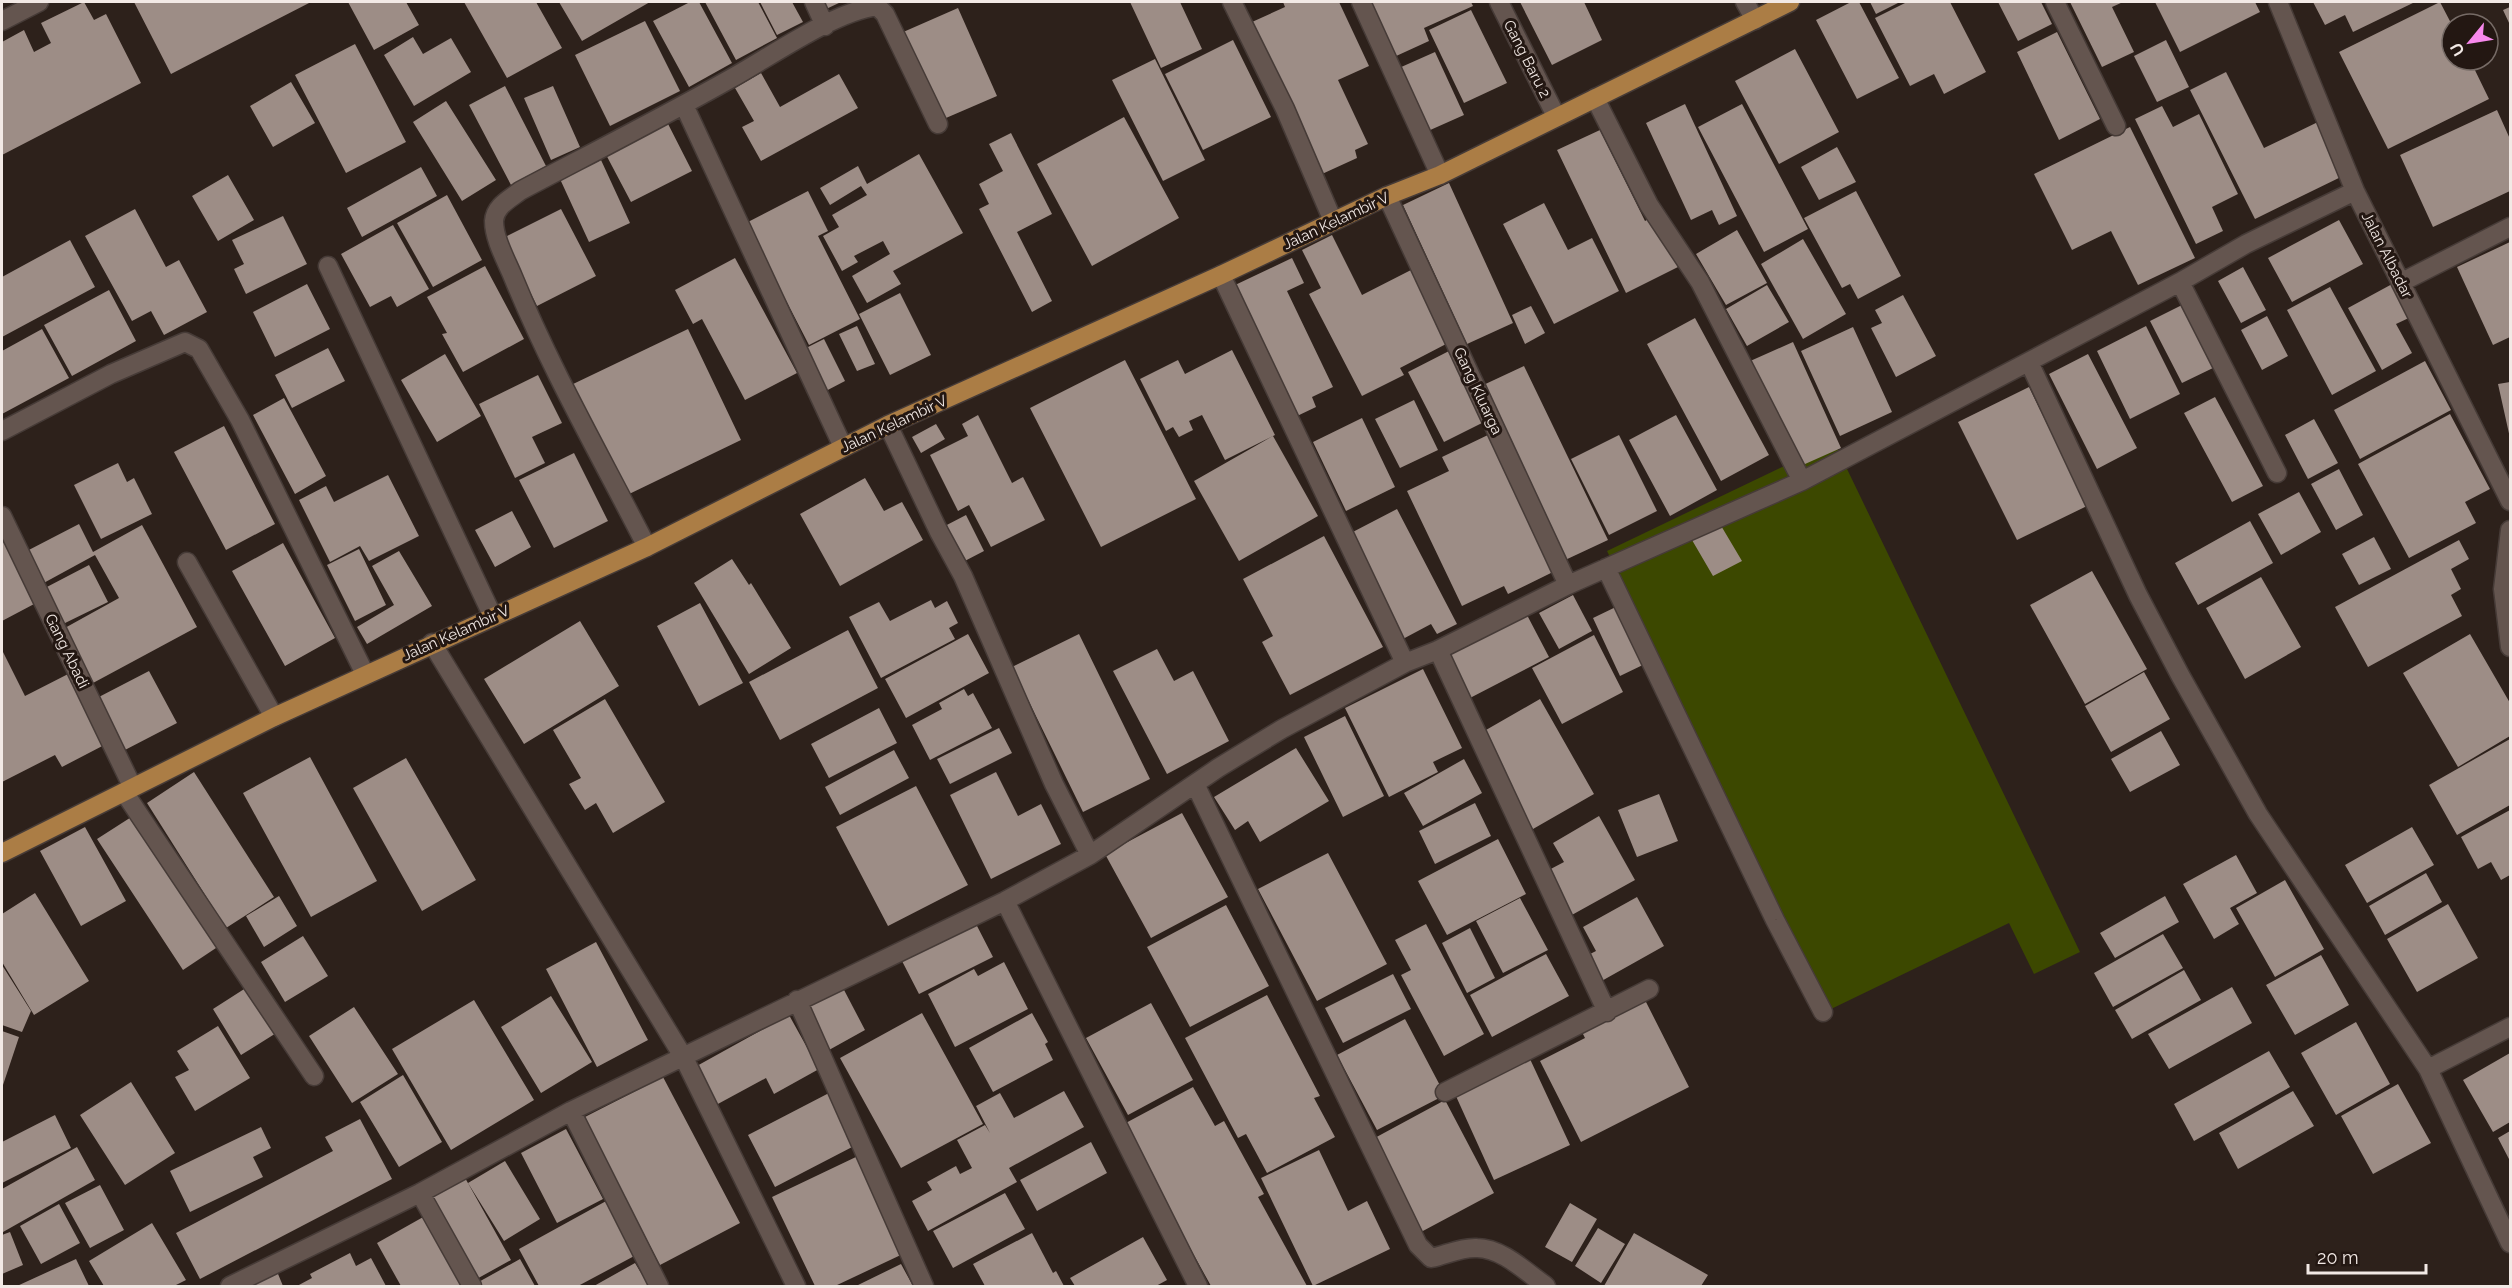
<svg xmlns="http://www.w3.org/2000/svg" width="2512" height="1288" font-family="Raleway,sans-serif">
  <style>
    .green { fill: #3c4800 }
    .building { fill: #9d8d86 }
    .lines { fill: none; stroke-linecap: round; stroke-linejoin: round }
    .minor-casing { stroke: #463b37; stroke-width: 21 }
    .major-casing { stroke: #463b37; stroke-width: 21 }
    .minor { stroke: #64554f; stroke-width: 18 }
    .major { stroke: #ab7d45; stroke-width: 18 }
    .labels { text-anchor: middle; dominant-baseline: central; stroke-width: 6; stroke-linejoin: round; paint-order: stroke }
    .street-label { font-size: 15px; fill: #f2e9e5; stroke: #231712 }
  </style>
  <rect width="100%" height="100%" fill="#2d211b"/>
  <path class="green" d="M1834,442L2080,952L2034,974L2009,923L1829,1010L1607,551Z"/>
  <path class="building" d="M84,2L94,20L106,14L141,83L2,155V42L24,30L34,52L51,43L41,23Z
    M134,2H311L171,74Z
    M348,2H406L419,25L374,50Z
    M464,2H536L562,48L507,78Z
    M559,2H650L582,41Z
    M690,2H699L732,63L689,87L653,21Z
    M705,2H758L777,38L736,60Z
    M760,2H792L803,22L777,35Z
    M819,2H841L824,10Z
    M1130,2H1180L1202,49L1161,68Z
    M1283,2H1339L1369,66L1338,80L1368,144L1355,150L1357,158L1322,174L1252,22L1285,7Z
    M1370,2H1471L1473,6L1424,28L1429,41L1394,57Z
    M1520,2H1584L1602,40L1552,65Z
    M1851,2H1859L1899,78L1857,99L1816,20Z
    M1870,2H1900L1876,14Z
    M1907,2H1950L1986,72L1944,94L1934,74L1910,86L1875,18Z
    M1998,2H2041L2052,24L2018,41Z
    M2070,2H2123L2112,7L2134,52L2102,67Z
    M2155,2H2255L2260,12L2180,52Z
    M2313,2H2415L2353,32L2345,15L2325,25Z
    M2440,2L2452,25V60H2470L2489,99L2388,149L2339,52Z
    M2510,7V25L2503,10Z
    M958,8L997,96L939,121L901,33Z
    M1471,10L1507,83L1464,103L1429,30Z
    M645,21L680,91L610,126L575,55Z
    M2057,32L2100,119L2059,140L2017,52Z
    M413,37L423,54L451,38L471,72L414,106L384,55Z
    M1233,40L1271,117L1203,150L1165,74Z
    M2166,40L2189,87L2157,102L2134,56Z
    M355,44L406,142L346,173L295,75Z
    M1795,49L1839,132L1779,164L1735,81Z
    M1435,52L1464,115L1428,131L1399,68Z
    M1155,59L1205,160L1163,181L1112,80Z
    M2226,72L2264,148L2320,121L2347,174L2255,219L2190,90Z
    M761,73L780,107L839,74L858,108L761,161L742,127L754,121L735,88Z
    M291,82L315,123L273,147L250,106Z
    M505,86L546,166L511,185L469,105Z
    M553,86L580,147L551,160L524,98Z
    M446,101L496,180L462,201L413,122Z
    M1685,104L1737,216L1719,225L1712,210L1691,220L1646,123Z
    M1742,104L1808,229L1764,252L1698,127Z
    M2162,106L2173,127L2199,114L2238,194L2212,207L2223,231L2196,244L2135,119Z
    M2497,110L2510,139V191L2433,227L2400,155Z
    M1124,117L1179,218L1092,266L1037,164Z
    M665,118L692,171L631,202L603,149Z
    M2130,127L2195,258L2138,285L2111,231L2072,250L2034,174Z
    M1600,130L1645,221L1654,216L1678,267L1626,293L1557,150Z
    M1011,133L1052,214L1017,232L1052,301L1032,312L979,209L989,204L979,184L1003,171L989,144Z
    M1837,147L1856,182L1819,200L1801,167Z
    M919,154L963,233L893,271L901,284L867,303L852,276L890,254L883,241L854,256L858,262L842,271L823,236L839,227L832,215L867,195L861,186L830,205L820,188L858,166L867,184Z
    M601,160L630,223L589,242L560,179Z
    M421,167L437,196L362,237L347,208Z
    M228,175L254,220L218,241L192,196Z
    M1449,183L1513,323L1467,344L1403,205Z
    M808,191L828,231L818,236L860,319L809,345L746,223Z
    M1856,191L1901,276L1858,299L1850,284L1842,288L1804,218Z
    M447,195L482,260L433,287L397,223Z
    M1544,203L1568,250L1592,238L1619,291L1554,324L1503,224Z
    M135,209L166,267L179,260L207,312L164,335L151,311L132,321L85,236Z
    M561,209L596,276L537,306L503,238Z
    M283,216L307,264L246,294L234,269L244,264L232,240Z
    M2339,220L2363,264L2292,302L2268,258Z
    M393,225L429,289L397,307L391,296L370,307L341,254Z
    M1737,230L1767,283L1726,305L1696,254Z
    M1332,235L1362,295L1411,270L1448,343L1400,368L1404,375L1362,396L1309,294L1321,288L1302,250Z
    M1803,239L1846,314L1803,339L1761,264Z
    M70,240L95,287L2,337V277Z
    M2510,242V337L2493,345L2457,267Z
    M735,258L797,373L745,400L702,319L693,324L675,290Z
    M1292,258L1304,283L1287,291L1333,387L1312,397L1316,407L1295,417L1233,286Z
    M485,266L524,339L463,372L442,334L447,333L427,297Z
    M2243,267L2266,310L2241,323L2218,281Z
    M2394,283L2413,316L2396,324L2412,353L2382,370L2348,308Z
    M307,284L330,329L275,357L253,312Z
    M1767,285L1789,322L1747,346L1726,309Z
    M2330,287L2376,371L2332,395L2287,310Z
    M109,290L136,341L72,376L44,325Z
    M900,293L931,355L890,375L859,314Z
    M1903,295L1936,356L1896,377L1871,328L1882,323L1875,310Z
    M2182,305L2213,368L2182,383L2150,321Z
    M1531,306L1545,333L1525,344L1512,315Z
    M2267,316L2288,356L2262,370L2241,330Z
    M1695,318L1769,455L1721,481L1647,344Z
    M857,326L875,364L857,371L839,334Z
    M2146,326L2180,394L2130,419L2097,351Z
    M1853,327L1892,412L1840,436L1801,351Z
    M42,329L69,378L2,414V351Z
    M688,329L741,440L625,496L571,385Z
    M824,339L845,381L822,393L800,351Z
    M1793,342L1841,448L1796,468L1748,362Z
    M328,348L345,381L292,408L275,375Z
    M1232,350L1275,435L1225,460L1202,415L1189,421L1193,430L1179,437L1173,427L1166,431L1140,379L1178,360L1185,374Z
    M1449,351L1484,422L1444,442L1408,372Z
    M445,354L481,416L437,442L401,380Z
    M2088,354L2137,448L2097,469L2049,374Z
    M1125,360L1196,499L1101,547L1030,408Z
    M2425,361L2451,410L2360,459L2334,410Z
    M1524,366L1608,540L1563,561L1479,387Z
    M538,375L562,423L532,437L545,463L515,478L479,404Z
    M2510,382V438L2498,384Z
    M2029,387L2087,506L2017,540L1958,422Z
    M2215,397L2263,486L2232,502L2184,413Z
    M284,398L326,476L295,494L253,415Z
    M1414,400L1438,450L1400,468L1375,419Z
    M2450,414L2490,489L2465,502L2476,523L2409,558L2358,464Z
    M978,415L1012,483L1023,477L1045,520L991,547L969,505L958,511L930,455L968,436L962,424Z
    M1676,415L1717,490L1670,516L1629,440Z
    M1362,418L1395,487L1346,511L1313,442Z
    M2314,419L2338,463L2308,479L2285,435Z
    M936,424L945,439L921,453L912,437Z
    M224,426L275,524L226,550L174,452Z
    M1490,434L1555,571L1508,594L1504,586L1462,606L1407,491L1449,471L1442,457Z
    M1619,435L1657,511L1609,535L1571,459Z
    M1273,436L1318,516L1239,561L1194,481Z
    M574,453L608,521L554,548L519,480Z
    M118,463L127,482L134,478L152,514L101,539L74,485Z
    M2339,469L2363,515L2336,530L2311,484Z
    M388,475L419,536L369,561L360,546L330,562L299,500L326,486L334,502Z
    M865,478L884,511L902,502L923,540L840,586L800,514Z
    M2299,492L2321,532L2281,555L2258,514Z
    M1397,509L1457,624L1437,634L1431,624L1401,640L1347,535Z
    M512,511L531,547L495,567L475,530Z
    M966,515L984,551L959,564L941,528Z
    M2250,521L2273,563L2198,605L2175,563Z
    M79,524L93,552L142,525L197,627L93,683L63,629L119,598L95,555L40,585L23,553Z
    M1720,524L1742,561L1713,576L1692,540Z
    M2,535L36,603L2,621Z
    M1324,536L1383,647L1290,695L1262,642L1273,636L1243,579Z
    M2374,537L2391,569L2359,585L2342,554Z
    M2459,540L2469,559L2451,569L2461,589L2451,595L2462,616L2368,667L2335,607Z
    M283,543L335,638L285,666L232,571Z
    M359,549L386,605L355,621L327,565Z
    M399,551L432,606L367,644L357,627L394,605L372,566Z
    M732,559L749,585L751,583L791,648L749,674L694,583Z
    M89,565L108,602L61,625L43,589Z
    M2092,571L2147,669L2085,704L2030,605Z
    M2261,577L2301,647L2245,679L2206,608Z
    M1573,595L1592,631L1559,649L1539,613Z
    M931,600L935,608L947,601L958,623L949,628L955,639L881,678L849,617L879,602L890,621Z
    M700,603L743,683L699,706L657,626Z
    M1622,604L1649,662L1620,676L1593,618Z
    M1527,615L1549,657L1470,698L1448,656Z
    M580,621L619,686L524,744L484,679Z
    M848,630L878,688L780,740L749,682Z
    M968,634L989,673L906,718L885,679Z
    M1079,634L1150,779L1083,812L1012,667Z
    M2470,634L2510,703V736L2458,767L2403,673Z
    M1594,635L1623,692L1562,724L1532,668Z
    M1157,649L1174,681L1193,671L1229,741L1167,774L1113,671Z
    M2,650L25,696L74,671L110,742L62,767L55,755L2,782Z
    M1423,669L1462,748L1433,762L1438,772L1389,797L1345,708Z
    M149,671L177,723L123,751L95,699Z
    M2144,672L2170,719L2111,752L2085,706Z
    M964,689L968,696L973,693L992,728L930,760L912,725L942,709L939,703Z
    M605,699L665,802L613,833L596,803L585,810L569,784L581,778L553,730Z
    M1540,699L1594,794L1533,829L1479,734Z
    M879,708L897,743L829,778L811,744Z
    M1345,716L1384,796L1343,817L1304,737Z
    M999,728L1012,753L950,784L937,759Z
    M2161,731L2180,765L2130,792L2111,759Z
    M2510,739V805L2457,835L2429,785Z
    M1296,748L1329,801L1260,842L1248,821L1235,830L1214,797Z
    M894,750L909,778L840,815L825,787Z
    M310,757L377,881L311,917L243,793Z
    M406,758L476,880L422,911L353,788Z
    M1464,759L1482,793L1423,826L1404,793Z
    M194,772L274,897L226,928L147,803Z
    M996,772L1018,816L1041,804L1061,844L991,879L950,795Z
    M916,786L968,885L888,926L836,827Z
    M1659,794L1678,841L1637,857L1618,810Z
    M1475,803L1491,836L1435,864L1419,831Z
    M2510,810V875L2501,880L2491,862L2478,869L2461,837Z
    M1182,813L1228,897L1151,938L1105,854Z
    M136,814L222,944L183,970L97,839Z
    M1599,816L1635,880L1570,916L1545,872L1564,862L1553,843Z
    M85,827L126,901L81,926L40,851Z
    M2412,827L2434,865L2367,903L2345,865Z
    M1498,839L1526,894L1447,935L1418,881Z
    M1328,853L1387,964L1317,1001L1258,889Z
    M2236,855L2257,893L2230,908L2239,924L2214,939L2183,884Z
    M2426,873L2442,902L2385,935L2369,906Z
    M2285,880L2324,949L2275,977L2236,908Z
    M35,893L89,981L34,1015L2,962V914Z
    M279,896L297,926L264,947L246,916Z
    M2165,896L2179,922L2115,958L2100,933Z
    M1637,897L1664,946L1598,983L1584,957L1596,951L1583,927Z
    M1520,898L1548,950L1503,973L1476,921Z
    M2448,904L2478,958L2417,992L2387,939Z
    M1226,905L1269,986L1190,1027L1147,947Z
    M976,924L993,957L919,994L902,961Z
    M1426,924L1484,1034L1444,1056L1401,975L1411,970L1395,940Z
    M1470,928L1495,978L1467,993L1442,943Z
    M2163,934L2183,968L2113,1007L2094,973Z
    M303,936L328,976L285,1002L261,962Z
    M596,942L648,1040L597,1067L546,969Z
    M1546,954L1569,996L1492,1037L1470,995Z
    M2321,955L2349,1005L2295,1035L2266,985Z
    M1004,962L1028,1009L955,1047L928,994L974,969L978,976Z
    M2,965L31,1011L22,1032L2,1025Z
    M2184,970L2201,1000L2132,1039L2115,1010Z
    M1393,974L1411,1009L1343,1043L1325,1008Z
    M252,984L281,1030L241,1055L213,1009Z
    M2232,987L2252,1023L2169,1069L2148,1034Z
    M843,988L865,1030L829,1050L806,1008Z
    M1267,995L1320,1096L1314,1098L1335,1137L1267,1173L1246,1134L1238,1138L1185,1038Z
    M551,996L592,1062L541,1093L501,1027Z
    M474,1000L534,1100L451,1150L392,1049Z
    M1645,1000L1689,1087L1581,1142L1540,1061L1585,1038L1582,1032Z
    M1151,1003L1193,1080L1128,1115L1086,1038Z
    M354,1007L398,1074L352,1103L309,1036Z
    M922,1013L983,1124L901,1168L840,1058Z
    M1032,1013L1048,1042L1045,1044L1053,1060L993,1092L969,1048Z
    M789,1015L819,1069L774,1094L766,1078L716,1105L695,1067Z
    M1405,1019L1445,1095L1377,1130L1337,1055Z
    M2356,1022L2390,1084L2336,1115L2301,1053Z
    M218,1026L250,1078L195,1111L175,1077L189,1070L177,1051Z
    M2,1031L19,1037L2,1088Z
    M2269,1051L2290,1087L2194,1141L2174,1104Z
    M2510,1053V1122L2493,1132L2463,1080Z
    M1530,1059L1570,1145L1494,1180L1455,1094Z
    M403,1075L442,1142L399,1167L360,1102Z
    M663,1077L740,1223L660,1265L583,1118Z
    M131,1082L175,1153L125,1185L80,1115Z
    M2398,1084L2431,1143L2373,1174L2341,1116Z
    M1193,1087L1215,1126L1224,1121L1264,1194L1258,1197L1307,1286H1211L1122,1125Z
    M1064,1091L1084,1127L1009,1168L1017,1182L928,1231L912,1201L932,1190L927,1182L956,1166L960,1174L972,1168L957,1140L985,1125L990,1133L976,1106L1000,1093L1014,1118Z
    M2293,1091L2314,1126L2238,1169L2219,1133Z
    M829,1093L856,1145L775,1187L748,1135Z
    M1445,1100L1494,1193L1421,1232L1371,1140Z
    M55,1115L71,1148L2,1183V1142Z
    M360,1119L392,1179L200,1279L176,1233L333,1151L325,1137Z
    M261,1127L271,1148L253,1157L263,1177L190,1212L170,1171Z
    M566,1129L603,1199L557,1223L521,1153Z
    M2510,1131V1161L2498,1138Z
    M1091,1142L1107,1173L1037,1211L1020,1180Z
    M77,1147L95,1180L3,1232L2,1189Z
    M1319,1150L1348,1211L1367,1201L1390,1249L1313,1286L1261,1178Z
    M858,1156L905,1253L835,1286H815L772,1197Z
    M505,1161L540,1219L504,1241L468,1183Z
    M464,1176L511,1260L473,1281L426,1197Z
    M100,1185L124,1230L90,1248L65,1203Z
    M1005,1193L1025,1229L953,1268L933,1231Z
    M608,1200L638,1254L578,1286H539L519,1249Z
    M1570,1203L1597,1219L1572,1262L1545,1247Z
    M59,1204L80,1243L41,1264L20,1226Z
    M425,1216L463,1286H401L377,1243Z
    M152,1223L186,1280L174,1286H104L89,1261Z
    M1598,1228L1625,1244L1601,1283L1575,1266Z
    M10,1232L23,1265L2,1274V1235Z
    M1032,1233L1053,1273L1056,1271L1064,1286H985L973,1264Z
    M1634,1233L1708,1275L1701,1286H1604Z
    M1143,1237L1167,1280L1156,1286H1075L1070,1278Z
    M350,1253L356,1266L371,1258L386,1286H297L312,1278L310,1274Z
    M76,1259L89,1286H17Z
    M520,1259L535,1286H477L475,1284Z
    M635,1263L649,1286H594Z
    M901,1264L913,1286H856Z
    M276,1269L283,1286H235Z"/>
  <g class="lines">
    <defs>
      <path id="minor" d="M814,2L825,26
        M1232,2L1285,109L1333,221
        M1361,2L1440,175
        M1499,2L1556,116
        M1745,2L1755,20
        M2055,2L2116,126
        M2278,2L2355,191L2510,501
        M2,21L39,2
        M1595,98L1649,205L1700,282L1802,481
        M684,105L843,447
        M1387,196L1568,585
        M328,266L493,617
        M1221,275L1405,663
        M2180,282L2277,473
        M2402,282L2510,227
        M2029,362L2138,595L2180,675L2258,814L2428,1069L2510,1243
        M888,425L939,532L963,576L1054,784L1090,855
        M2,431L111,374L185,342L199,349L240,420L365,674
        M2,516L132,786
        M2510,530L2503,589L2510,647
        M647,547C601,457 551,370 513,277C506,260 494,239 494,221C495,206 510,199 520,191C590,154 661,118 730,79C770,57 833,12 877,6L885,14L938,124
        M187,562L274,717
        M1606,568L1775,920L1823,1012
        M432,643L684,1058L796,1286
        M1438,650L1607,1012
        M1196,786L1418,1245L1431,1258C1446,1255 1461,1247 1477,1248C1502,1248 1526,1272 1546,1286
        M124,792L314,1076
        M1005,901L1198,1286
        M797,1000L924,1286
        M2428,1069L2510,1027
        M1445,1092L1649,989
        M571,1111L659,1286
        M420,1193L472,1286
        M230,1286L420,1193L571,1111L1005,901L1090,855L1218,768L1282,729L1405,663L1438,650L1568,585L1802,481L2180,282L2246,244L2355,191"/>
      <path id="major" d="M2,853L274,717L647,547L888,425L1221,275L1387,196L1440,175L1790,2"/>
    </defs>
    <use href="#minor" class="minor-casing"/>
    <use href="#major" class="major-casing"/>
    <use href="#minor" class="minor"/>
    <use href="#major" class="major"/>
  </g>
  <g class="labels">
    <g class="street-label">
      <text transform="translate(1527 59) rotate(63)">Gang Baru 2</text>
      <text transform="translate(1336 221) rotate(-25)">Jalan Kelambir V</text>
      <text transform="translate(2387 255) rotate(63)">Jalan Albadar</text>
      <text transform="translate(1478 391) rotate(65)">Gang Kluarga</text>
      <text transform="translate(894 424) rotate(-25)">Jalan Kelambir V</text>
      <text transform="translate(456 633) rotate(-24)">Jalan Kelambir V</text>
      <text transform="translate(67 651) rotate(64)">Gang Abadi</text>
    </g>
  </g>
  <rect width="2512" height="1288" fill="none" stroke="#f2e9e5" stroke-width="6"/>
  <g transform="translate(2470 42) rotate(240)"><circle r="28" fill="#231712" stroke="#766b66" stroke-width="1.5"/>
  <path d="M0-4.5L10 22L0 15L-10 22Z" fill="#f788ec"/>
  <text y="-9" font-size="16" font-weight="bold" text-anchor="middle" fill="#f2e9e5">U</text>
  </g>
  <path d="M2308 1264v9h118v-9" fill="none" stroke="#f2e9e5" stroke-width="3"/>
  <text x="2317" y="1264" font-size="18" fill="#f2e9e5" stroke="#231712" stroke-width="4.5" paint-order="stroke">20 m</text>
</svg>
